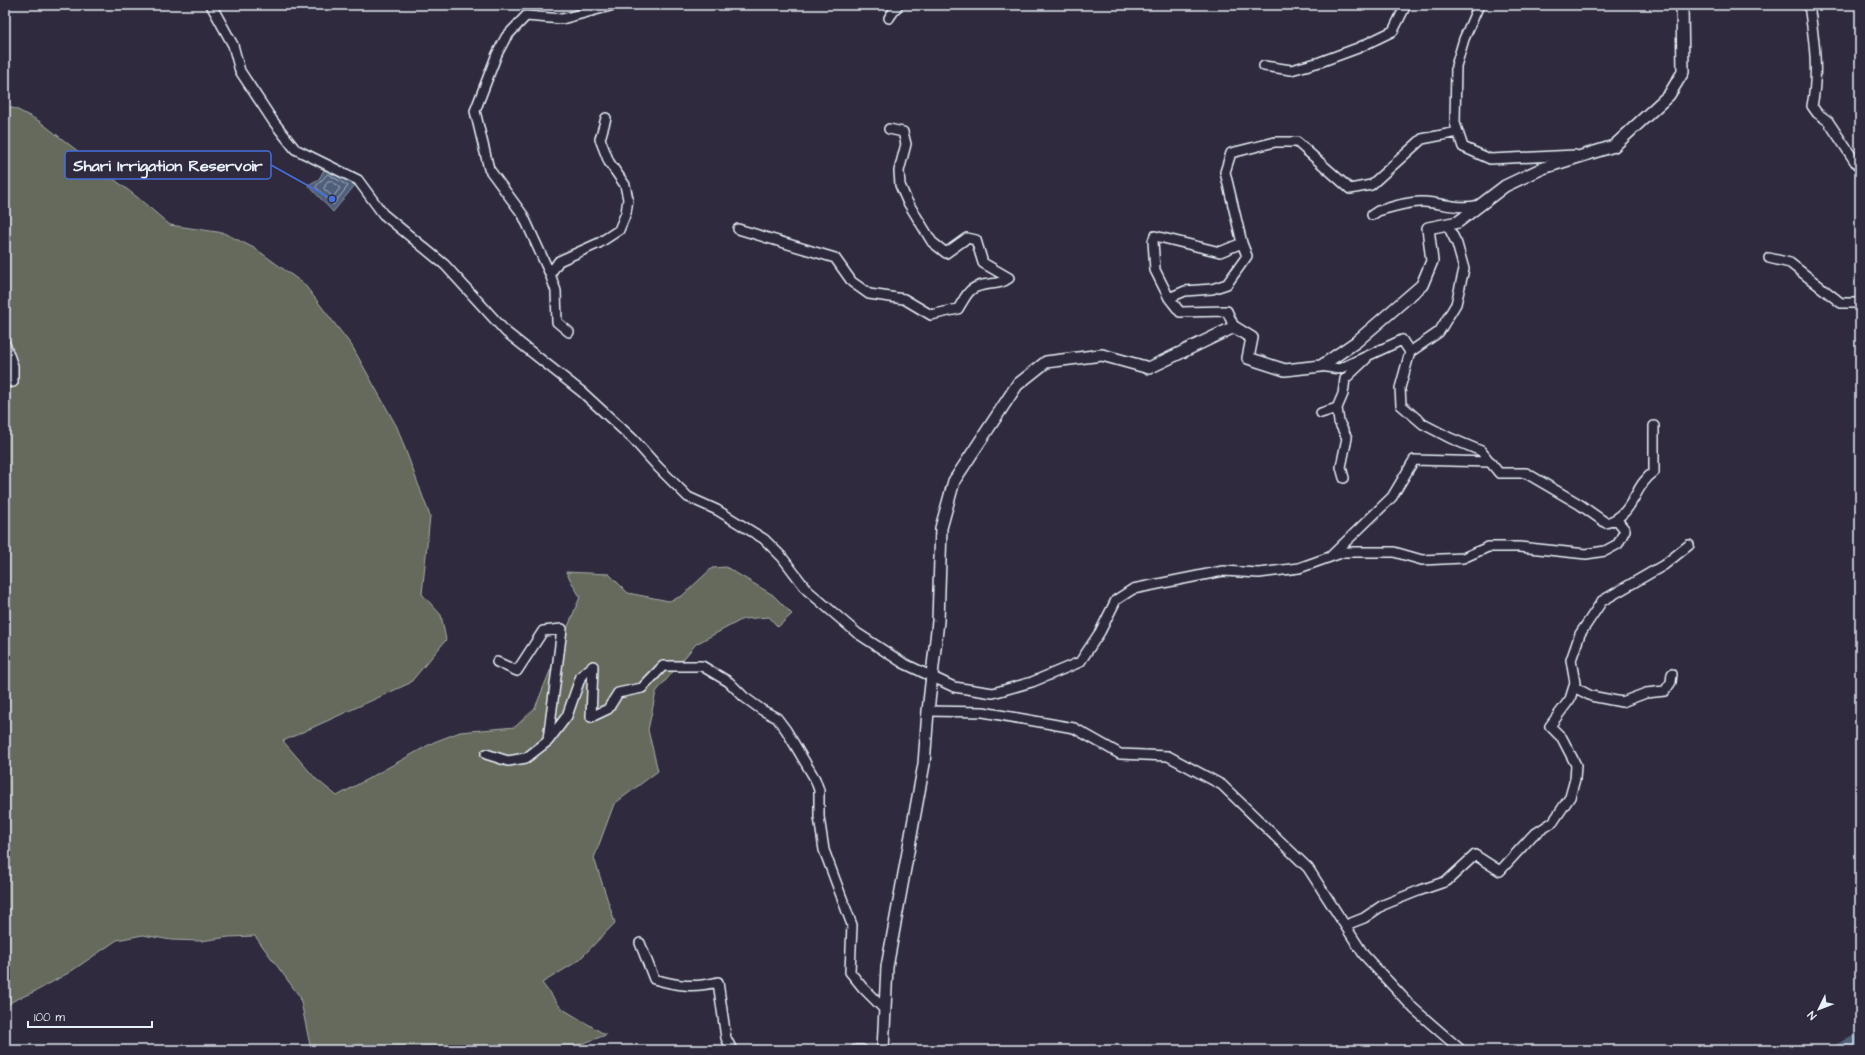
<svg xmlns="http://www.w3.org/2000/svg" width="1865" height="1055" font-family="'Architects Daughter',sans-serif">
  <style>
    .green { fill: #656a5c; stroke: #a6aeaa }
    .water { fill: #4f5e78; stroke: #8c99ab }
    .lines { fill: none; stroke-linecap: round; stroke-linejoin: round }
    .shore { stroke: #abb6c5; stroke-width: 1 }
    .river { stroke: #4f5e78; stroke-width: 15 }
    .minor-casing { stroke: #e8f1f8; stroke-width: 12 }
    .tertiary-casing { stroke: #e8f1f8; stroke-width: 14 }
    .minor { stroke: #2f2a3d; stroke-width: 9 }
    .tertiary { stroke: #2f2a3d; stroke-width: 11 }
    .leader { fill: none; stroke: #466fde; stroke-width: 1.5 }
    .callout-dot { fill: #466fde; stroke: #2f2a3d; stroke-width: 1.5 }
    .callout { fill: #2f2a3d; stroke: #466fde; stroke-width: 1.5 }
    .callout-label { font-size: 16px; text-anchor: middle; font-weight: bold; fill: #e8f1f8 }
  </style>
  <rect width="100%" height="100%" fill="#2f2a3d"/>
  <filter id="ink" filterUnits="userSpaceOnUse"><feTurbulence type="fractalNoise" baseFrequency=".025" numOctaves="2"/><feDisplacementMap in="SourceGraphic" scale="8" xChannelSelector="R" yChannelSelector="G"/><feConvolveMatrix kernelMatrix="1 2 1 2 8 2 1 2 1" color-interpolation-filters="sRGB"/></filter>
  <g filter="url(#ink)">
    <path class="green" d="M5,106L16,109L39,121L137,197L170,225L224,233L256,249L304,284L352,346L397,427L430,516L422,594L441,615L446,640L410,683L283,741L316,779L337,796L434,742L460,732L515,727L535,708L580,597L566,572L609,574L628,593L669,601L682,596L712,568L726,567L773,595L792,614L778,627L769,617L743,619L696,644L656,692L648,730L658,771L614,804L594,858L615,923L578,961L542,983L561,1008L606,1035L573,1047L574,1050H311L300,997L255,936L229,937L201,941L171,940L143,935L117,940L70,972L38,990L13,1001L5,1007Z"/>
    <path class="water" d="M324,170L332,171L355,185L333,212L308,185L319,179Z"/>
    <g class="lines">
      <path class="shore" d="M328,174L348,186L333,205L316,187Z
        M328,181H331L340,188L333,197L324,189Z"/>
      <path class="river" d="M1842,1050L1860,1041"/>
      <defs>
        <path id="minor" d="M211,5L233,45L240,71L273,121L295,149L358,180L383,214L445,265L506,332L582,392L633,439L658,467L688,497L717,510L764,539L782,557L807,590L857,633L903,663L954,687L993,693L1032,682L1080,662L1100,632L1116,600L1133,589L1223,571L1259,573L1299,568L1344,552H1394L1422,560L1463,558L1488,547H1519L1586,554L1605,551L1618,544L1625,530L1617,520
          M1479,5L1464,39L1456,66L1455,123L1463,147L1490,159L1575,155
          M1809,5C1814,39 1819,72 1812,106L1817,113L1828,121L1860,169
          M889,18L898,5
          M1264,66L1291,70L1320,62L1358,48L1393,31L1406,5
          M1372,215L1378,211C1392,207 1409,201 1423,202C1443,203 1459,210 1479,205
          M738,229L835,258L852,282L869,294L904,299L931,315L958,309C962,303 966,294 971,290C982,281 998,287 1009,278L983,263L976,240L967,238L946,253L932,242L907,201L900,185L899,171L906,144L903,132L889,129
          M1769,258L1790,263L1841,303H1860
          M550,274L559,261L599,243L619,230L626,213L628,199L625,185L609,162L600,139L606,118
          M1169,298L1185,291L1212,289L1227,284L1247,256L1242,243
          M1234,327L1227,311L1180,312L1169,298L1155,270L1153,241L1155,236L1220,252L1242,243L1225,172L1231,153L1275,142H1297L1350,189L1371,185L1422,139L1458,132
          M569,332L557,322L556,291L550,274L523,215L489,169L475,111L497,54L506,37L526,16L562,19L614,5
          M5,344L13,366V382H5
          M1410,352L1439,332L1456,304L1464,269L1457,244L1447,224
          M1321,366L1339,369L1402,340L1410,352L1400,388L1401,405L1423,424L1450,438L1481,451L1499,473H1526L1579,504L1606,523C1635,515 1633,486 1654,472V426
          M1337,408L1339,422L1347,438L1341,467L1344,478
          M1321,413L1337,408L1343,394L1345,379L1366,359
          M1331,556L1392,497L1414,460L1489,462
          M497,662L517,671L543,631L562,629L548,740
          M1574,687L1591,696L1622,702L1646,693L1665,691L1671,682L1672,674
          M928,711L983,712L1074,728L1120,754L1168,756L1222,785L1308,868L1364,955L1414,1009L1461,1050
          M486,754L508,761L526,758L548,741L567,716L581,676L593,666L591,717L608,709L618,693L642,688L663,666H702L729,682L744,697L762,710L777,718L786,730L815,779L819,790V817L824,850L852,925L850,972L863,988L884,1009
          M1346,925L1364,918L1383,905L1418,891L1447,881L1475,855L1500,871L1533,835L1553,822L1570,797L1575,779L1576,765L1562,738L1550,726L1570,699L1575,683L1571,660L1580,634L1602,601L1664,565L1689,545
          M640,943L654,979C678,986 694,988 718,982L726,1038L732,1050
          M856,1050H862"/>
        <path id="tertiary" d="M883,1050L887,967L924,764L928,711L938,621L941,528L954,481L1017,385L1046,362L1102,355L1149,368L1234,327L1252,338L1248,358L1285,370L1321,366L1356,342L1422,285L1432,261L1428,228L1458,222L1505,186L1543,168L1614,146L1669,95L1683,72L1682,5"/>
      </defs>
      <use href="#minor" class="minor-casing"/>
      <use href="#tertiary" class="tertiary-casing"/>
      <use href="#minor" class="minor"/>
      <use href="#tertiary" class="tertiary"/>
    </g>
  </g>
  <path class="leader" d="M332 199L271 165"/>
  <circle class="callout-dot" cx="332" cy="199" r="4"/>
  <rect class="callout" x="65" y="151" width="206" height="28" rx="4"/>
  <g class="callout-label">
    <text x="168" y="171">Shari Irrigation Reservoir</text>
  </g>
  <rect width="1865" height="1055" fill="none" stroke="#2f2a3d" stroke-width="20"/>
  <rect x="10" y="10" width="1845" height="1035" fill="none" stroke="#e8f1f8" stroke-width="1.5" filter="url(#ink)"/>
  <g transform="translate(1819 1009) rotate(227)" stroke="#2f2a3d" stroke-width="3" paint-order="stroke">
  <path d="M0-3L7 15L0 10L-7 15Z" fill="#e8f1f8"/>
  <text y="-6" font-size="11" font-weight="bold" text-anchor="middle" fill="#e8f1f8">N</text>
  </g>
  <path d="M28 1021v6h124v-6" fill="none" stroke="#e8f1f8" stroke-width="2"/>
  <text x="34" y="1021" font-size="12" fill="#e8f1f8" stroke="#2f2a3d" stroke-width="3" paint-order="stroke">100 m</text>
</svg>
